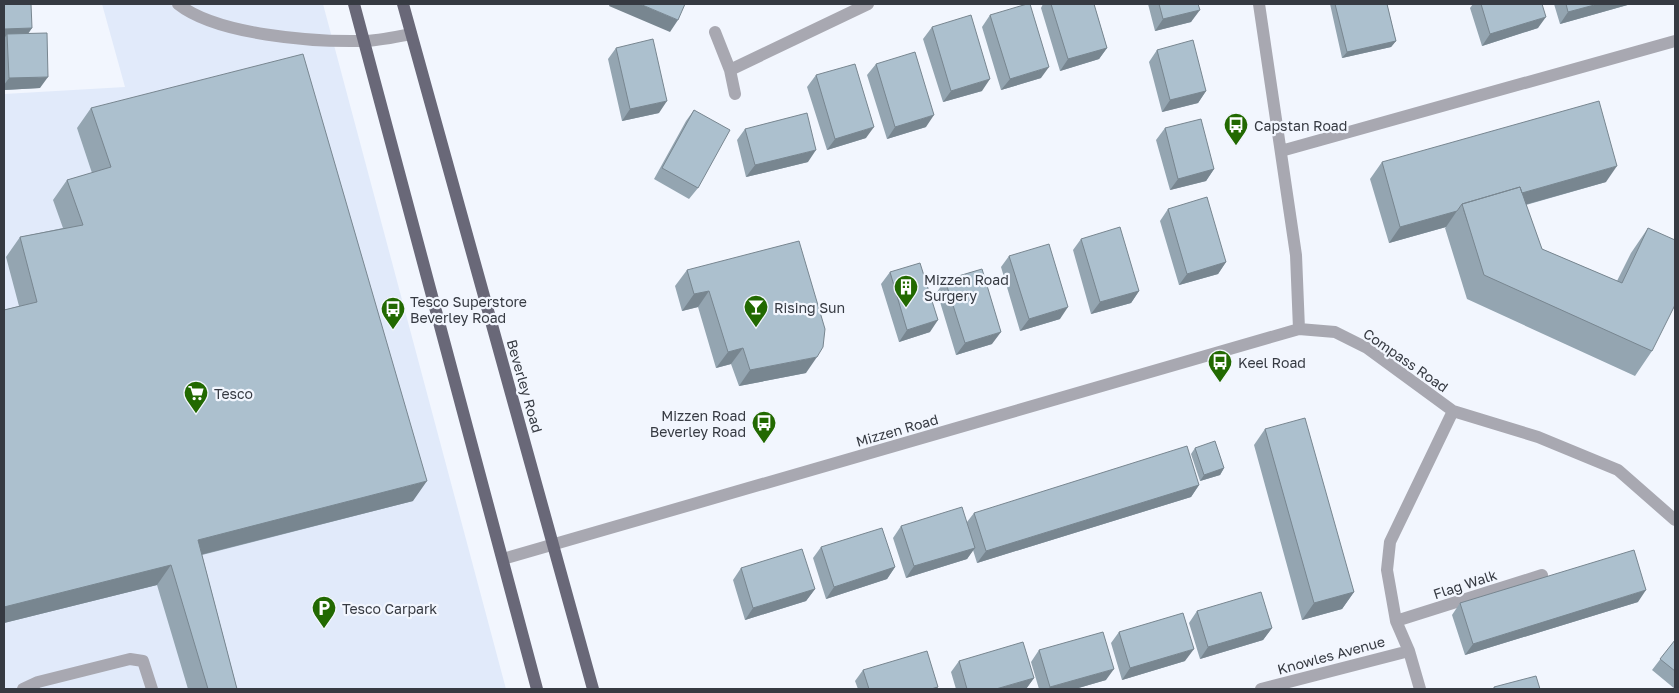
<svg xmlns="http://www.w3.org/2000/svg" width="1679" height="693" font-family="'Golos Text',sans-serif">
  <style>
    .built { fill: #e1eafa }
    .lines { fill: none; stroke-linecap: round; stroke-linejoin: round }
    .lane { stroke: #a8a8b1; stroke-width: 12 }
    .street { stroke: #a8a8b1; stroke-width: 12 }
    .primary { stroke: #696878; stroke-width: 12 }
    .wall { fill: #94a5b1 }
    .shaded-wall { fill: #788690 }
    .building { fill: #acc0ce; stroke: #788690 }
    .labels { text-anchor: middle; dominant-baseline: central; stroke-width: 4.5; stroke-linejoin: round; paint-order: stroke }
    .poi-label { font-size: 14px; fill: #363a42; stroke: #f2f6fe; text-anchor: start }
    .street-label { font-size: 14px; fill: #363a42; stroke: #f2f6fe }
  </style>
  <rect width="100%" height="100%" fill="#f2f6fe"/>
  <path class="built" d="M102,4H323L506,689H4V94L125,87Z"/>
  <g class="lines">
    <path class="lane" d="M178,4C217,35 313,42 362,41C378,41 395,37 411,34
      M23,689L38,682L130,659L143,661L152,689"/>
    <path class="street" d="M1259,4L1296,255L1299,329
      M715,32L730,70L735,94
      M730,70L868,4
      M1281,151L1675,41
      M503,559L1299,329L1335,332L1367,348L1453,411L1538,437L1618,470L1675,520
      M1396,621L1542,575
      M1261,689L1409,651
      M1420,689L1409,651L1396,621L1387,570L1390,542L1453,411"/>
    <path class="primary" d="M354,4L537,689
      M403,4L593,689"/>
  </g>
  <path class="wall" d="M4,4L32,28L28,34L40,88L4,90Z
    M1043,4H1094L1107,48L1099,59L1060,71L1041,8Z
    M1148,4H1198L1191,22L1155,31Z
    M1330,4H1387L1396,41L1391,47L1342,58Z
    M1473,4H1542L1538,28L1482,46L1470,8Z
    M1554,4H1631L1560,24Z
    M990,15L1041,78L1001,90L982,27Z
    M932,27L982,91L943,102L923,39Z
    M616,48L659,113L622,121L608,59Z
    M1157,50L1206,91L1198,103L1162,112L1149,62Z
    M876,64L926,127L887,139L867,75Z
    M816,75L866,138L827,150L807,87Z
    M91,108L413,501L202,555L237,689H188L157,585L4,623V310L19,306L6,257L20,237L63,228L53,200L67,180L92,173L77,128Z
    M694,110L698,188L689,199L654,179L686,121Z
    M1165,128L1214,169L1206,181L1170,190L1156,140Z
    M745,129L808,162L746,177L737,140Z
    M1382,162L1606,182L1526,205L1542,249L1617,281L1631,253L1648,228L1652,351L1635,376L1467,299L1445,228L1446,227L1389,243L1370,179Z
    M1168,209L1226,262L1218,274L1179,285L1160,221Z
    M1081,239L1139,291L1131,303L1091,314L1073,250Z
    M1009,256L1060,319L1020,331L1001,267Z
    M687,270L806,373L739,386L731,364L716,368L698,307L682,311L675,286Z
    M890,272L930,332L899,342L881,284Z
    M945,280L992,344L956,355L937,292Z
    M1265,429L1354,592L1342,609L1302,620L1254,445Z
    M1195,448L1224,468L1220,475L1200,481L1191,454Z
    M1199,485L1191,497L977,563L973,550L967,559L906,578L893,538L901,526L967,522L974,513Z
    M821,547L895,567L887,579L826,599L813,558Z
    M741,568L815,589L806,601L745,620L733,580Z
    M1638,602L1465,655L1452,615L1460,603Z
    M1197,611L1272,628L1263,640L1200,659L1189,623Z
    M1119,632L1185,661L1122,680L1111,643Z
    M1675,640V689L1652,670Z
    M1039,650L1106,680L1075,689H1039L1031,662Z
    M959,661L1034,678L1026,689H956L951,672Z
    M863,670L938,687L937,689H858L855,681Z"/>
  <path class="shaded-wall" d="M610,4H640L678,20L670,32L609,6Z
    M1598,4H1631L1560,24L1568,12Z
    M1200,10L1191,22L1155,31L1163,19Z
    M1546,17L1538,28L1482,46L1490,34Z
    M32,28L23,40L7,34L4,39V29Z
    M1396,41L1391,47L1342,58L1347,52Z
    M1107,48L1099,59L1060,71L1068,59Z
    M1049,67L1041,78L1001,90L1010,79Z
    M48,77L40,88L4,90V85L9,78Z
    M990,79L982,91L943,102L951,91Z
    M1206,91L1198,103L1162,112L1170,100Z
    M667,101L659,113L622,121L630,109Z
    M934,115L926,127L887,139L895,127Z
    M874,127L866,138L827,150L835,139Z
    M816,150L808,162L746,177L755,165Z
    M1617,166L1606,182L1467,221L1463,209Z
    M1214,169L1206,181L1170,190L1178,179Z
    M1457,211L1446,227L1389,243L1400,227Z
    M1226,262L1218,274L1179,285L1187,274Z
    M709,291L698,307L682,311L694,294Z
    M1139,291L1131,303L1091,314L1100,302Z
    M1068,307L1060,319L1020,331L1029,319Z
    M938,320L930,332L899,342L907,330Z
    M1001,332L992,344L956,355L965,343Z
    M743,348L731,364L716,368L728,352Z
    M817,357L806,373L739,386L750,370Z
    M1224,468L1220,475L1200,481L1204,475Z
    M427,481L413,501L184,559L198,540Z
    M1199,485L1191,497L977,563L986,551Z
    M975,548L967,559L906,578L914,566Z
    M171,565L157,585L4,623V607Z
    M895,567L887,579L826,599L834,587Z
    M815,589L806,601L745,620L753,608Z
    M1646,590L1638,602L1465,655L1473,644Z
    M1354,592L1342,609L1302,620L1314,603Z
    M1272,628L1263,640L1200,659L1208,647Z
    M1194,649L1185,661L1122,680L1130,668Z
    M1114,669L1106,680L1075,689H1048L1050,687Z
    M1034,678L1026,689H996Z"/>
  <path class="building" d="M4,4H31L32,28L4,29Z
    M640,4H685L678,20Z
    M1027,4H1030L1049,67L1010,79L990,15Z
    M1051,4H1094L1107,48L1068,59Z
    M1159,4H1198L1200,10L1163,19Z
    M1335,4H1387L1396,41L1347,52Z
    M1481,4H1542L1546,17L1490,34Z
    M1566,4H1598L1568,12Z
    M971,15L990,79L951,91L932,27Z
    M47,33L48,77L9,78L7,34Z
    M653,39L667,101L630,109L616,48Z
    M1193,40L1206,91L1170,100L1157,50Z
    M915,52L934,115L895,127L876,64Z
    M303,54L427,481L198,540L237,689H208L171,565L4,607V310L37,302L20,237L83,225L67,180L111,167L91,108Z
    M855,64L874,127L835,139L816,75Z
    M1599,101L1617,166L1522,193L1520,187L1462,204L1457,211L1400,227L1382,162Z
    M694,110L730,130L698,188L662,168Z
    M807,113L816,150L755,165L745,129Z
    M1201,119L1214,169L1178,179L1165,128Z
    M1520,187L1542,249L1622,283L1648,228L1675,240V305L1652,351L1484,275L1462,204Z
    M1207,197L1226,262L1187,274L1168,209Z
    M1120,227L1139,291L1100,302L1081,239Z
    M799,241L825,329L823,347L817,357L750,370L743,348L728,352L709,291L694,294L687,270Z
    M1049,244L1068,307L1029,319L1009,256Z
    M920,263L938,320L907,330L890,272Z
    M982,269L1001,332L965,343L945,280Z
    M1305,418L1354,592L1314,603L1265,429Z
    M1215,441L1224,468L1204,475L1195,448Z
    M1187,446L1199,485L986,551L974,513Z
    M962,507L975,548L914,566L901,526Z
    M882,528L895,567L834,587L821,547Z
    M802,549L815,589L753,608L741,568Z
    M1634,550L1646,590L1473,644L1460,603Z
    M1261,592L1272,628L1208,647L1197,611Z
    M1183,613L1194,649L1130,668L1119,632Z
    M1103,632L1114,669L1050,687L1039,650Z
    M1675,640V671L1660,659Z
    M1023,642L1034,678L996,689H967L959,661Z
    M927,651L938,687L931,689H869L863,670Z
    M1536,676L1540,689H1494V687Z"/>
  <defs>
    <symbol id="bus-pin" viewBox="-11 -11 22 30"><path d="M0 17L-7.5 6A9.5 9.5 0 1 1 7.5 6Z" fill="#226901" stroke="#f2f6fe"/><path d="M-5-6H5V4H4V6H2V4H-2V6H-4V4H-5ZM-3.5-4V0h7V-4ZM-3.5 1.2v1.5H-2V1.2ZM2 1.2v1.5H3.5V1.2Z" fill="#fff"/></symbol>
    <symbol id="building-pin" viewBox="-11 -11 22 30"><path d="M0 17L-7.5 6A9.5 9.5 0 1 1 7.5 6Z" fill="#226901" stroke="#f2f6fe"/><path d="M-4-6H4V6H1V3H-1V6H-4ZM-2.5-4.3h1.7v1.8h-1.7ZM.8-4.3h1.7v1.8H.8ZM-2.5-1h1.7V.8h-1.7ZM.8-1h1.7V.8H.8Z" fill="#fff"/></symbol>
    <symbol id="bar-pin" viewBox="-11 -11 22 30"><path d="M0 17L-7.5 6A9.5 9.5 0 1 1 7.5 6Z" fill="#226901" stroke="#f2f6fe"/><path d="M-6-5H6L.8 .8V4.5H3.5V6h-7V4.5H-.8V.8Z" fill="#fff"/></symbol>
    <symbol id="supermarket-pin" viewBox="-11 -11 22 30"><path d="M0 17L-7.5 6A9.5 9.5 0 1 1 7.5 6Z" fill="#226901" stroke="#f2f6fe"/><path d="M-6-5.5h2.5l.6 2H6L4.5 2H-2.5L-4.4-4H-6ZM-1.5 3.2a1.3 1.3 0 1 0 .1 0ZM3 3.2a1.3 1.3 0 1 0 .1 0Z" fill="#fff"/></symbol>
    <symbol id="parking-pin" viewBox="-11 -11 22 30"><path d="M0 17L-7.5 6A9.5 9.5 0 1 1 7.5 6Z" fill="#226901" stroke="#f2f6fe"/><path d="M-3.5-5.5H1a3.5 3.5 0 0 1 0 7H-1V5.5H-3.5ZM-1-3.4V-.6H.8a1.4 1.4 0 0 0 0-2.8Z" fill="#fff"/></symbol>
  </defs>
  <g fill-rule="evenodd">
    <use href="#bus-pin" x="1222" y="111" width="28" height="38"/>
    <use href="#building-pin" x="892" y="273" width="28" height="38"/>
    <use href="#bar-pin" x="742" y="293" width="28" height="38"/>
    <use href="#bus-pin" x="379" y="295" width="28" height="38"/>
    <use href="#bus-pin" x="1206" y="348" width="28" height="38"/>
    <use href="#supermarket-pin" x="182" y="379" width="28" height="38"/>
    <use href="#bus-pin" x="750" y="409" width="28" height="38"/>
    <use href="#parking-pin" x="310" y="594" width="28" height="38"/>
  </g>
  <g class="labels">
    <g class="poi-label">
      <text x="1254" y="125">Capstan Road</text>
      <text x="924" y="279">Mizzen Road<tspan x="924" dy="16">Surgery</tspan></text>
      <text x="410" y="301">Tesco Superstore<tspan x="410" dy="16">Beverley Road</tspan></text>
      <text x="774" y="307">Rising Sun</text>
      <text x="1238" y="362">Keel Road</text>
      <text x="214" y="393">Tesco</text>
      <text x="746" y="415" text-anchor="end">Mizzen Road<tspan x="746" dy="16">Beverley Road</tspan></text>
      <text x="342" y="608">Tesco Carpark</text>
    </g>
    <g class="street-label">
      <text transform="translate(1406 360) rotate(35)">Compass Road</text>
      <text transform="translate(525 386) rotate(74)">Beverley Road</text>
      <text transform="translate(897 430) rotate(-16)">Mizzen Road</text>
      <text transform="translate(1465 584) rotate(-18)">Flag Walk</text>
      <text transform="translate(1331 655) rotate(-15)">Knowles Avenue</text>
    </g>
  </g>
  <rect width="1679" height="693" fill="none" stroke="#363a42" stroke-width="10"/>
</svg>
